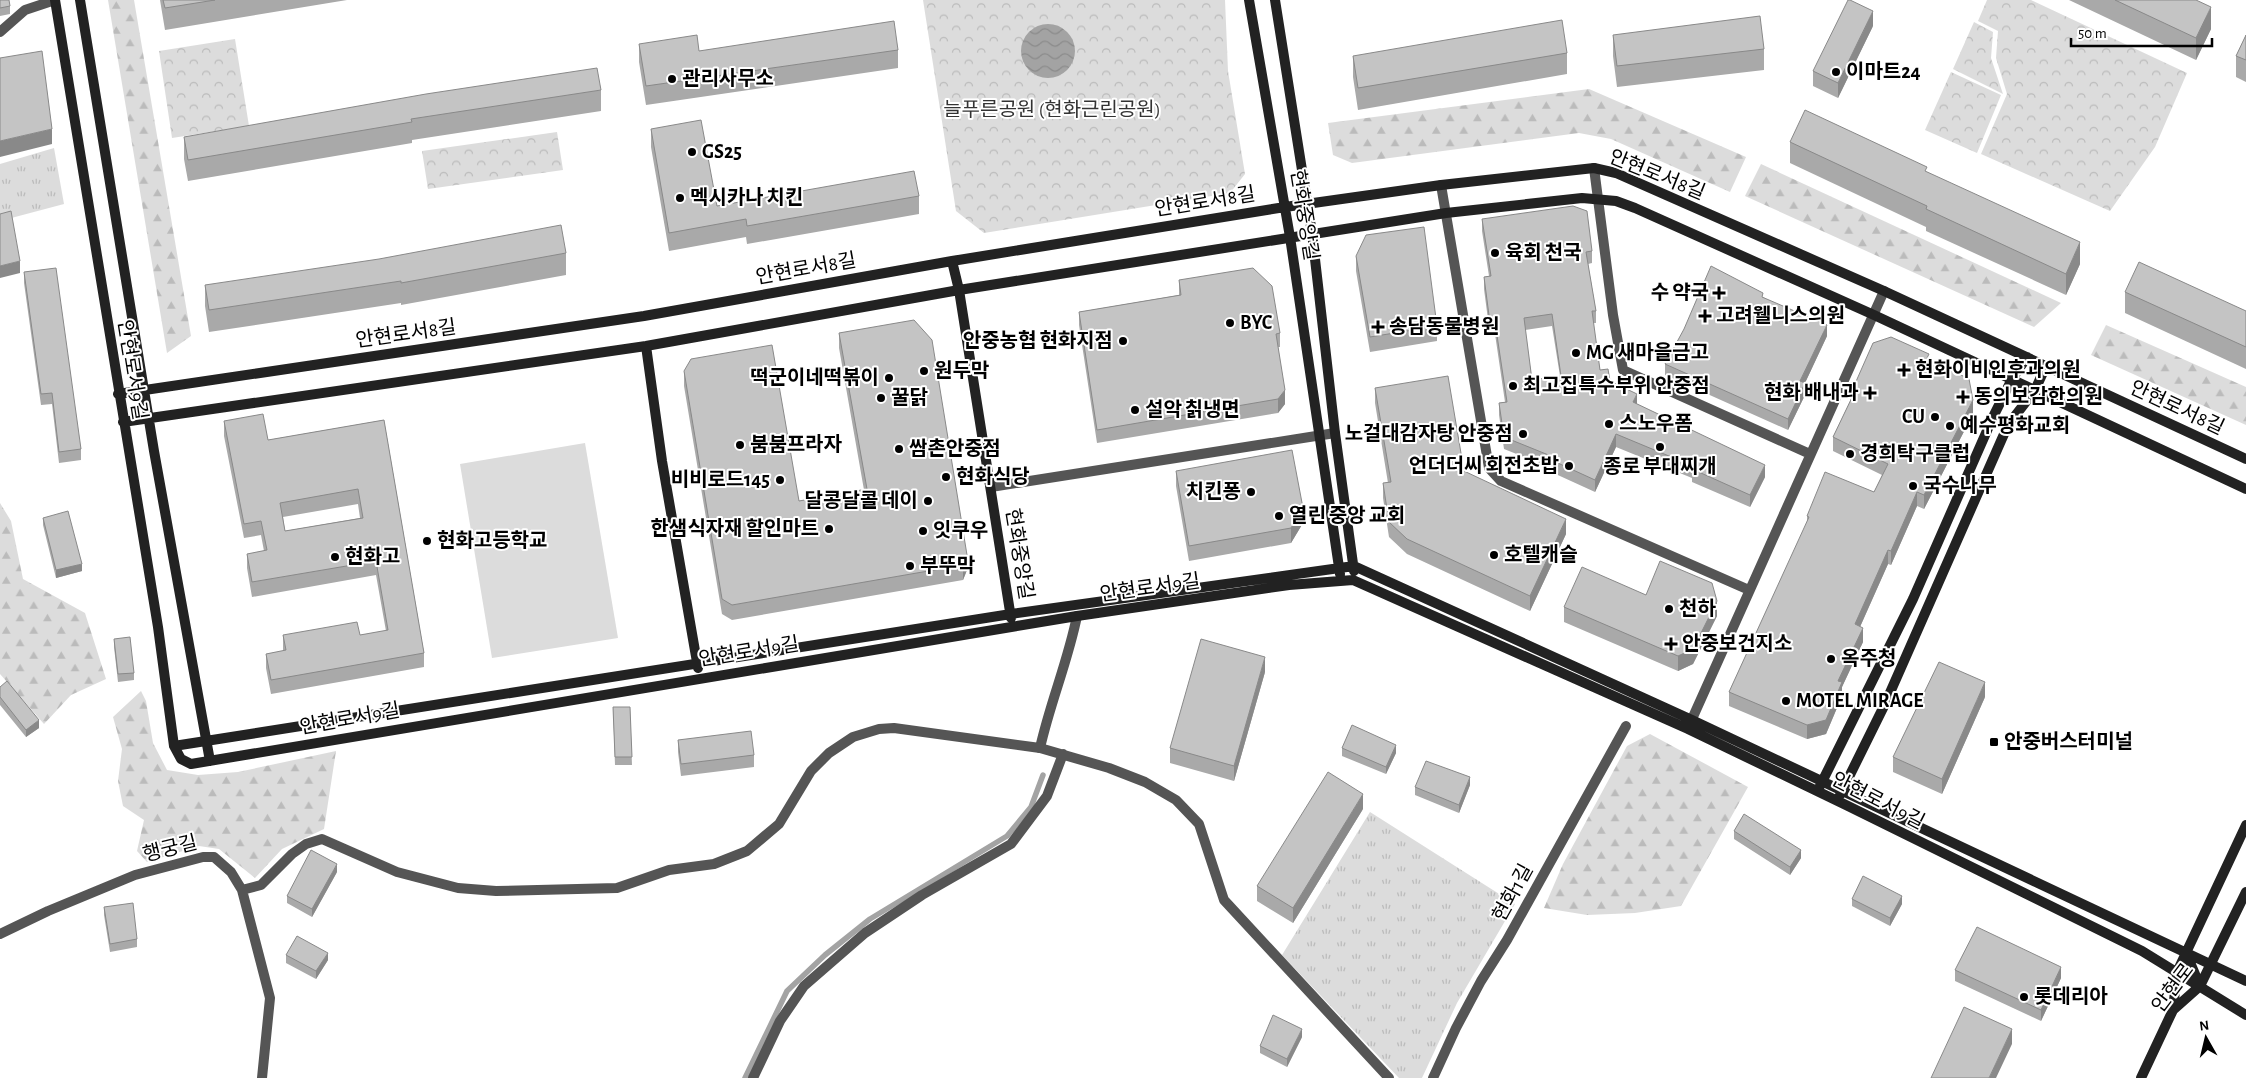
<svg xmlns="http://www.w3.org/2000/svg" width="2246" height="1078" font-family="'Alegreya Sans','Noto Sans KR',sans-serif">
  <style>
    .grass { fill: url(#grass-tufts) }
    .forest { fill: url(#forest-firs) }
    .park { fill: url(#park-crowns) }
    .pitch { fill: #dcdcdc }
    .water { fill: url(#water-waves) }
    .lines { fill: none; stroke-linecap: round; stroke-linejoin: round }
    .stream { stroke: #a3a3a3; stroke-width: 5.5 }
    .lane { stroke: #555; stroke-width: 10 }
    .street { stroke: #555; stroke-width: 10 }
    .secondary { stroke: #222; stroke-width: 10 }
    .wall { fill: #a9a9a9; fill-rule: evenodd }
    .shaded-wall { fill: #898989 }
    .building { fill: #c4c4c4; stroke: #898989; fill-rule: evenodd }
    .poi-dot { fill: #000; stroke: #fff; stroke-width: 2 }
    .labels { text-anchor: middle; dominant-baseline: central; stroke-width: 4; stroke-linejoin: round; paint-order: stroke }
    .poi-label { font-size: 20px; font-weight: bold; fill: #000; stroke: #fff; text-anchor: start }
    .park-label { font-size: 20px; fill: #333; stroke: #fff }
    .street-label { font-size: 20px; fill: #000; stroke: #fff }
  </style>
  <defs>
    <pattern id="grass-tufts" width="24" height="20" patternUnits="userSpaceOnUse" patternTransform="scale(1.25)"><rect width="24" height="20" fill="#dcdcdc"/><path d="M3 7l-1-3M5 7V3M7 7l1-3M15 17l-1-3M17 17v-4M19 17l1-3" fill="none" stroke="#bbb"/></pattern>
    <pattern id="forest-firs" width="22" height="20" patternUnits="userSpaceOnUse" patternTransform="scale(1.25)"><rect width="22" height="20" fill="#dcdcdc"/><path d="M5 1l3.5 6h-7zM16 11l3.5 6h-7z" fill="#bbb"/></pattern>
    <pattern id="park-crowns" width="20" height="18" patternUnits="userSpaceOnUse" patternTransform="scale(1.25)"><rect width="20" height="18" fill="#dcdcdc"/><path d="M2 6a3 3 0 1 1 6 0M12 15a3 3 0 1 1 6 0" fill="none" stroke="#bbb"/></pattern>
    <pattern id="water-waves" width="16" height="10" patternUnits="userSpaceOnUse" patternTransform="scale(1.25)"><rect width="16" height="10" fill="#a3a3a3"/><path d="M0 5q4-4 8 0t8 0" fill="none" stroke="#8b8b8b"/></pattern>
  </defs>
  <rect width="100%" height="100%" fill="#fff"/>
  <path class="grass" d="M54,148L64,204L0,221V164Z
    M1370,812L1515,904L1457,1003L1422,1078H1399L1282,955Z"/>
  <path class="forest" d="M108,0H134L191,336L167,353Z
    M1589,89L1746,157L1730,192L1611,139L1579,133L1352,163L1333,155L1328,123Z
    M1761,164L2061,303L2034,327L1745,196Z
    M2106,325L2246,387V425L2091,355Z
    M0,503L11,521L23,579L85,613L106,679L71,695L44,724L0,674Z
    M141,691L146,701L153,743L167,770L198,775L238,772L336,751L324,829L282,849L255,878L219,849L199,846L147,862L137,851L144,820L123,806L118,781L122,749L113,717Z
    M1650,734L1748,787L1681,906L1635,913L1587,915L1544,908L1563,864L1627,746Z"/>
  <path class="park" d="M923,0H1225L1228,71L1245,174L1230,193L984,233L956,211Z
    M1987,0H2031L2187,73L2155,147L2110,211L1981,154L2007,94L1996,58L1998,31L1978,21Z
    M1974,22L1993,32L1991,58L2003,94L1953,69Z
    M235,39L249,126L172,138L159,51Z
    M1951,72L2001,95L1977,153L1925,130Z
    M557,132L563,170L428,189L422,151Z"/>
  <path class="pitch" d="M585,443L618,638L492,658L460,464Z"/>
  <path class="water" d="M1021 51a27 27 0 1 1 54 0a27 27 0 1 1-54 0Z"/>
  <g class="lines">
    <path class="stream" d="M745,1078L787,991L825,955L870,919L1007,836L1031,807L1043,775"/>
    <path class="lane" d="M1040,748C1050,703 1068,661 1077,616"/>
    <path class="street" d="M0,32L25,10L55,0
      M1594,168L1613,315L1623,370L1810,454
      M1441,185L1489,468L1501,481L1749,590
      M991,487L1335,433
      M1688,728L1884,291
      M242,890L261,885L292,854L306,844L322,839L397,872L458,888L496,891L617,888L669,870L714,864L747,851L779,824L811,771L829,753L853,737L879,729L894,728L1040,748L1109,768L1145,782L1176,800L1199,824L1224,900L1389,1078
      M0,934L48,911L135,875L203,857H214L231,872L242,890L270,998L262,1078
      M753,1078L780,1021L804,986L865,933L922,895L1011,844L1047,796L1063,754
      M1433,1078L1456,1028L1481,981L1507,940L1626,726"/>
    <path class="secondary" d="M55,0L158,627L174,746L181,759L191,764L1077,616L1289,585L1353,580L1688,729L1848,806L2142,951L2246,1015
      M80,0L154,451L210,761
      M1249,0L1290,237L1340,574
      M1275,0L1312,233L1335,433L1354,571
      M952,261L959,290L1011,618
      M646,346L662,461L698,668
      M118,394L644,316L952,261L1285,207L1441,185L1594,168L1616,173L1884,291L2246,459
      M123,422L646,346L959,290L1446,213L1582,198L1616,201L1635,208L1874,315L2246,489
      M174,746L1011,614L1354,566L1692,720L2246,981
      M1820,786L1913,599L1993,417L2012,379L2027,357
      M1840,795L1885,704L2008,425L2035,390L2046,366
      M2186,953L2200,986
      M2173,1010L2177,972L2246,825
      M2141,1078L2173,1010L2200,986L2246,892"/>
  </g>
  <path class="wall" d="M0,0L10,6V14L0,16Z
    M160,0H347L165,30Z
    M2069,0H2196L2211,29L2196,60Z
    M1873,26L1838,98L1813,86V71Z
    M1613,35L1764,49V70L1617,87L1613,56Z
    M2246,35V82L2236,77V56Z
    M639,44L699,51L898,50V68L646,105L639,62Z
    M1567,53V74L1358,110L1353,77V56Z
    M601,90V111L412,140V143L188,181L184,159V137Z
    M651,129L717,206L919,196V214L747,244L746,237L669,251L651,147Z
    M1790,142L1927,172L2080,264L2066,295L1926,231V227L1790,163Z
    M1482,219L1592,251V263L1588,264L1596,311V323H1593L1600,370L1610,381L1637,404L1765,477L1750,507L1692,482V478L1616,447L1595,492L1549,471V467L1504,449L1499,415V403L1505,402L1495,334L1490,335L1484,289V277L1489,276L1482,231ZM1552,326L1560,376L1532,380L1525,330Z
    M566,253V275L401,305V303L209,332L205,306V285Z
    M1356,256L1437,326V341L1370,352L1356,271Z
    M24,272L81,449V460L59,463L52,404L41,405L24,283Z
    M1179,280L1280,333V347H1278L1285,404L1278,413L1097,443L1079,325V312L1179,295Z
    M2125,292L2246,311V369L2125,313Z
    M1763,297L1827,336L1805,383V395L1788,430L1665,375V364Z
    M839,333L967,570L963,580L732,620L722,614L684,386V371L799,501L864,490L839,348Z
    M1929,359L1973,414L1924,509L1917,506L1891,565L1888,564L1860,627L1863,642L1842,687V696L1826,734L1807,739L1729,706V692L1807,523V516L1874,492L1882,475L1833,451V437L1854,393V386Z
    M1375,388L1464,471L1566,534L1530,611L1407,554L1389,537L1383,498V483H1388L1375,403Z
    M384,420L424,653V667L271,694L266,668V654L283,651V635H360L386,631L376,575L252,597L247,568V554L264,551L261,535L244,538L224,436V421L268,440ZM358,504L360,518L285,531L283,517Z
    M1176,471L1303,523L1291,543L1189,561L1176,486Z
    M43,518L82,571L56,578L43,525Z
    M1646,595L1717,616L1693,664L1678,671L1564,622V607Z
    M114,639L134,673V680L118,682L114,647Z
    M1265,672L1234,781L1170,763V748Z
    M0,687L39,728L26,737L0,705Z
    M1985,697L1942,794L1893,772V757Z
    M613,707H630L632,765H615Z
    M678,740L754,755V767L681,776L678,752Z
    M1342,748L1396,753L1386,774L1342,756Z
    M1470,785L1459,813L1415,795V787Z
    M1363,809L1293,923L1257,901V886Z
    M1734,831L1801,858L1790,875L1734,839Z
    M337,872L312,917L287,903V896Z
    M1852,899L1902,904L1890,926L1852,906Z
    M104,907L137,939V947L110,952L104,915Z
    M286,955L328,960L316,979L286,963Z
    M1955,970L2061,978L2041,1021L1955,981Z
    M1302,1037L1287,1067L1260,1053V1046Z"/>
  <path class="shaded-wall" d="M2211,7V29L2196,60V38Z
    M1873,11V26L1838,98V83Z
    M52,129V144L0,157V141Z
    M2080,242V264L2066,295V274Z
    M20,261V273L0,278V266Z
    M1827,325V336L1805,383V395L1788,430V419L1800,381Z
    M1285,390V404L1278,413V399Z
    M1637,394V406L1633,402Z
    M1973,400V414L1924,509V495Z
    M1616,434V447L1595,492V480Z
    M1765,465V477L1750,507V495Z
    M1917,492V506L1891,565V551Z
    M1303,508V523L1291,543V528Z
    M1566,519V534L1530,611V596Z
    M1888,550V564L1855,638V624Z
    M967,555V570L963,580V565Z
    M82,564V571L56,578V570Z
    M1717,601V616L1693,664L1678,671V656Z
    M1863,628V642L1842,687V696L1826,734L1807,739V725L1838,681Z
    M1265,657V672L1234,781V766Z
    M1985,682V697L1942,794V779Z
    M39,720V728L26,737V730Z
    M1396,745V753L1386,774V767Z
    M1470,777V785L1459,813V805Z
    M1363,794V809L1293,923V908Z
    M1801,850V858L1790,875V867Z
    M337,864V872L312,917V909Z
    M1902,896V904L1890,926V918Z
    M328,953V960L316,979V971Z
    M2061,967V978L2041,1021V1010Z
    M1302,1029V1037L1287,1067V1059Z
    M2012,1029V1044L1996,1078H1989Z"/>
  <path class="building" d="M0,0H9L10,6L0,8Z
    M163,0H215L165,8Z
    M1848,0H1850L1873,11L1838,83L1813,71Z
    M2115,0H2196L2211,7L2196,38Z
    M1760,16L1764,49L1617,66L1613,35Z
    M1562,20L1567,53L1358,88L1353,56Z
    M894,21L898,50L646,86L639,44L697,35L699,51Z
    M2246,35V60L2236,56Z
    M42,51L52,129L0,141V58Z
    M597,68L601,90L411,119L412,122L188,160L184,137L426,94Z
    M1805,110L1927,167L1925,171L2080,242L2066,274L1926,209L1927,206L1790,142Z
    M701,120L717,206L914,171L919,196L747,226L746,219L669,233L651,129Z
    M1573,206L1587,211L1592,251L1586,252L1596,311H1592L1600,370L1608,369L1610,381L1637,394L1633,402L1765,465L1750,495L1692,469L1693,466L1616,434L1595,480L1549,459L1551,456L1504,437L1499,403L1507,402L1495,322L1490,323L1484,277L1491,276L1482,219ZM1552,314L1561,376L1532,380L1524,318Z
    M11,211L20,261L0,266V214Z
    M561,225L566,253L401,283V281L209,310L205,285L379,259Z
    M1424,227L1437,326L1370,337L1356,256L1366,235Z
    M2139,262L2246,311V347L2125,292Z
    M1711,266L1763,293L1762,297L1827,325L1800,381L1805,383L1788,419L1665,364L1684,329Z
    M56,268L81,449L59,452L52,393L41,394L24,272Z
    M1253,268L1272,286L1280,333L1276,334L1285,390L1278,399L1097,430L1079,312L1181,295L1179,280Z
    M914,320L932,340L967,555L963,565L732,605L722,599L684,371L691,359L772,345L799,501L867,489L839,333Z
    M1891,337L1929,354L1927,358L1969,379L1973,400L1924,495L1917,492L1891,551L1888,550L1855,624L1863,628L1838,681L1842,682L1826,720L1807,725L1729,692L1809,517L1807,516L1825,472L1874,492L1888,464L1833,437L1857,387L1854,386L1873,343Z
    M1448,376L1464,471L1566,519L1530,596L1407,539L1389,522L1383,483L1391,482L1375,388Z
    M263,414L268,440L384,420L424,653L271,680L266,654L286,650L283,635L357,622L360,635L388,630L376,561L252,582L247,554L267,550L261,521L244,524L224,421ZM358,489L363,518L285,531L280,503Z
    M1292,450L1303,508L1291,528L1189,546L1176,471Z
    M68,511L82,564L56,570L43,518Z
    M1660,561L1712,583L1717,601L1693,649L1678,656L1564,607L1582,567L1646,595Z
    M130,637L134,673L118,674L114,639Z
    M1201,639L1265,657L1234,766L1170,748Z
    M1939,662L1985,682L1942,779L1893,757Z
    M7,681L39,720L26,730L0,697V687Z
    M613,707H630L632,757H615Z
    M1352,725L1396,745L1386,767L1342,748Z
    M751,731L754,755L681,764L678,740Z
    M1426,761L1470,777L1459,805L1415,787Z
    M1328,772L1363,794L1293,908L1257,886Z
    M1744,814L1801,850L1790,867L1734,831Z
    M311,850L337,864L312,909L287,896Z
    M1863,876L1902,896L1890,918L1852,899Z
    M133,903L137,939L110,944L104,907Z
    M1977,927L2061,967L2041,1010L1955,970Z
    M297,936L328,953L316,971L286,955Z
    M1964,1007L2012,1029L1989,1078H1931Z
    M1273,1015L1302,1029L1287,1059L1260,1046Z"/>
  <g class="poi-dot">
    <circle cx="1836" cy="72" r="5"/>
    <circle cx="672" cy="79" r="5"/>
    <circle cx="692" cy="152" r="5"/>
    <circle cx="680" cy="198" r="5"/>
    <circle cx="1495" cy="253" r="5"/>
    <path d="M1716.5 285.5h5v5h5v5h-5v5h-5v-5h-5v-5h5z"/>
    <path d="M1702.5 308.5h5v5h5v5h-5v5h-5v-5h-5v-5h5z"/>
    <circle cx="1230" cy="323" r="5"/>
    <path d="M1375.5 319.5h5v5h5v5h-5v5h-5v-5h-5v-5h5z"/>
    <circle cx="1123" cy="341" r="5"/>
    <circle cx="1576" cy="353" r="5"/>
    <path d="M1901.5 362.5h5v5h5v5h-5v5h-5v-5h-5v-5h5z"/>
    <circle cx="924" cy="371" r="5"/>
    <circle cx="889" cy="378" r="5"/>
    <circle cx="1513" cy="386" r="5"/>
    <path d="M1867.5 385.5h5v5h5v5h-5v5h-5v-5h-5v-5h5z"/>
    <path d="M1960.5 389.5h5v5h5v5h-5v5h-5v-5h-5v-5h5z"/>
    <circle cx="881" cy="398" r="5"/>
    <circle cx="1135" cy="410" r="5"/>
    <circle cx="1935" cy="417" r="5"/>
    <circle cx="1609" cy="424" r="5"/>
    <circle cx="1950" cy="426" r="5"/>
    <circle cx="1523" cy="434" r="5"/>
    <circle cx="740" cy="445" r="5"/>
    <circle cx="1660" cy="447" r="5"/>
    <circle cx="899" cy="449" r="5"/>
    <circle cx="1850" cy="454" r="5"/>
    <circle cx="1569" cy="466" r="5"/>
    <circle cx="946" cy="477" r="5"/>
    <circle cx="780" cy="480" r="5"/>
    <circle cx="1913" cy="486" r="5"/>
    <circle cx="1251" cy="492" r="5"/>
    <circle cx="928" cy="501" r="5"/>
    <circle cx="1279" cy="516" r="5"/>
    <circle cx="829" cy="529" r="5"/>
    <circle cx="923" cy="531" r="5"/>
    <circle cx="427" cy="541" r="5"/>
    <circle cx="1494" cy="555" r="5"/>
    <circle cx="335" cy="557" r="5"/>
    <circle cx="910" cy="566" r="5"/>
    <circle cx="1669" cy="609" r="5"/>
    <path d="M1668.5 636.5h5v5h5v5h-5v5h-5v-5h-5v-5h5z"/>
    <circle cx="1831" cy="659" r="5"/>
    <circle cx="1786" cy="701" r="5"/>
    <rect x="1989" y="737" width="10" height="10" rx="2.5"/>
    <circle cx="2024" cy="997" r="5"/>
  </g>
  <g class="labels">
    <g class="poi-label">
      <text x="1846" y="72">이마트24</text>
      <text x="682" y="79">관리사무소</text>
      <text x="702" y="152">GS25</text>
      <text x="690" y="198">멕시카나 치킨</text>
      <text x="1505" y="253">육회 천국</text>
      <text x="1709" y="293" text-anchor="end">수 약국</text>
      <text x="1716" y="316">고려웰니스의원</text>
      <text x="1240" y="323">BYC</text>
      <text x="1389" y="327">송담동물병원</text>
      <text x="1113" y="341" text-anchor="end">안중농협 현화지점</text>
      <text x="1586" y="353">MG 새마을금고</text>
      <text x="1915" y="370">현화이비인후과의원</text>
      <text x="934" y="371">원두막</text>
      <text x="879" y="378" text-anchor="end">떡군이네떡볶이</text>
      <text x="1523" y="386">최고집특수부위 안중점</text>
      <text x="1859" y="393" text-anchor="end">현화 배내과</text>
      <text x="1974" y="397">동의보감한의원</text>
      <text x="891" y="398">꿀닭</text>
      <text x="1145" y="410">설악 칡냉면</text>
      <text x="1925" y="417" text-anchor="end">CU</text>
      <text x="1619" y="424">스노우폼</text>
      <text x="1960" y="426">예수평화교회</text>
      <text x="1513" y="434" text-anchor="end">노걸대감자탕 안중점</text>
      <text x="750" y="445">붐붐프라자</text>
      <text x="909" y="449">쌈촌안중점</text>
      <text x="1860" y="454">경희탁구클럽</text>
      <text x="1559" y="466" text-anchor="end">언더더씨 회전초밥</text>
      <text x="1660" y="467" text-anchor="middle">종로 부대찌개</text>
      <text x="956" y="477">현화식당</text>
      <text x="770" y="480" text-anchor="end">비비로드145</text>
      <text x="1923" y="486">국수나무</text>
      <text x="1241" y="492" text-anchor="end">치킨퐁</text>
      <text x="918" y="501" text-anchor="end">달콩달콜 데이</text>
      <text x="1289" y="516">열린 중앙 교회</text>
      <text x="819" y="529" text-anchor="end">한샘식자재 할인마트</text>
      <text x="933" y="531">잇쿠우</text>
      <text x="437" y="541">현화고등학교</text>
      <text x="1504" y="555">호텔캐슬</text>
      <text x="345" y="557">현화고</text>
      <text x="920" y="566">부뚜막</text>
      <text x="1679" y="609">천하</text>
      <text x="1682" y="644">안중보건지소</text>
      <text x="1841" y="659">옥주청</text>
      <text x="1796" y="701">MOTEL MIRAGE</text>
      <text x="2004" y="742">안중버스터미널</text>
      <text x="2034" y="997">롯데리아</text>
    </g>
    <g class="park-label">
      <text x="1052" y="110">늘푸른공원 (현화근린공원)</text>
    </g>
    <g class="street-label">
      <text transform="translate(1657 175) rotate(22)">안현로서8길</text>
      <text transform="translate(1205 202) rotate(-9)">안현로서8길</text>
      <text transform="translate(1304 215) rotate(81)">현화중앙길</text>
      <text transform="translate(806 269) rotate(-10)">안현로서8길</text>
      <text transform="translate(406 334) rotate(-8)">안현로서8길</text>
      <text transform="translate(132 370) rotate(81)">안현로서9길</text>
      <text transform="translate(2177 408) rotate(25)">안현로서8길</text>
      <text transform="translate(1019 554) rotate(81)">현화중앙길</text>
      <text transform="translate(1150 588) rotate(-8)">안현로서9길</text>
      <text transform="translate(749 652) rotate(-9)">안현로서9길</text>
      <text transform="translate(350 719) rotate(-10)">안현로서9길</text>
      <text transform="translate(1878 801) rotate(27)">안현로서9길</text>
      <text transform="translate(170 849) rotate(-14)">행궁길</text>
      <text transform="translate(1513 893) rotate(-61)">현화1길</text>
      <text transform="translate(2173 988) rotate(-53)">안현로</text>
    </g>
  </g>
  <g transform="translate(2206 1038) rotate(352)" stroke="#ffffff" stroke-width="4" paint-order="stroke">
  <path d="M0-4L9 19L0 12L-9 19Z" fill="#000000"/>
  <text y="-8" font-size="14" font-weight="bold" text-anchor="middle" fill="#000000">N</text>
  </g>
  <path d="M2071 38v8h141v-8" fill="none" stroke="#000000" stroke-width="2.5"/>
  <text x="2078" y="38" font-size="15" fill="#000000" stroke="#ffffff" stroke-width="4" paint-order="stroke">50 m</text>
</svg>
